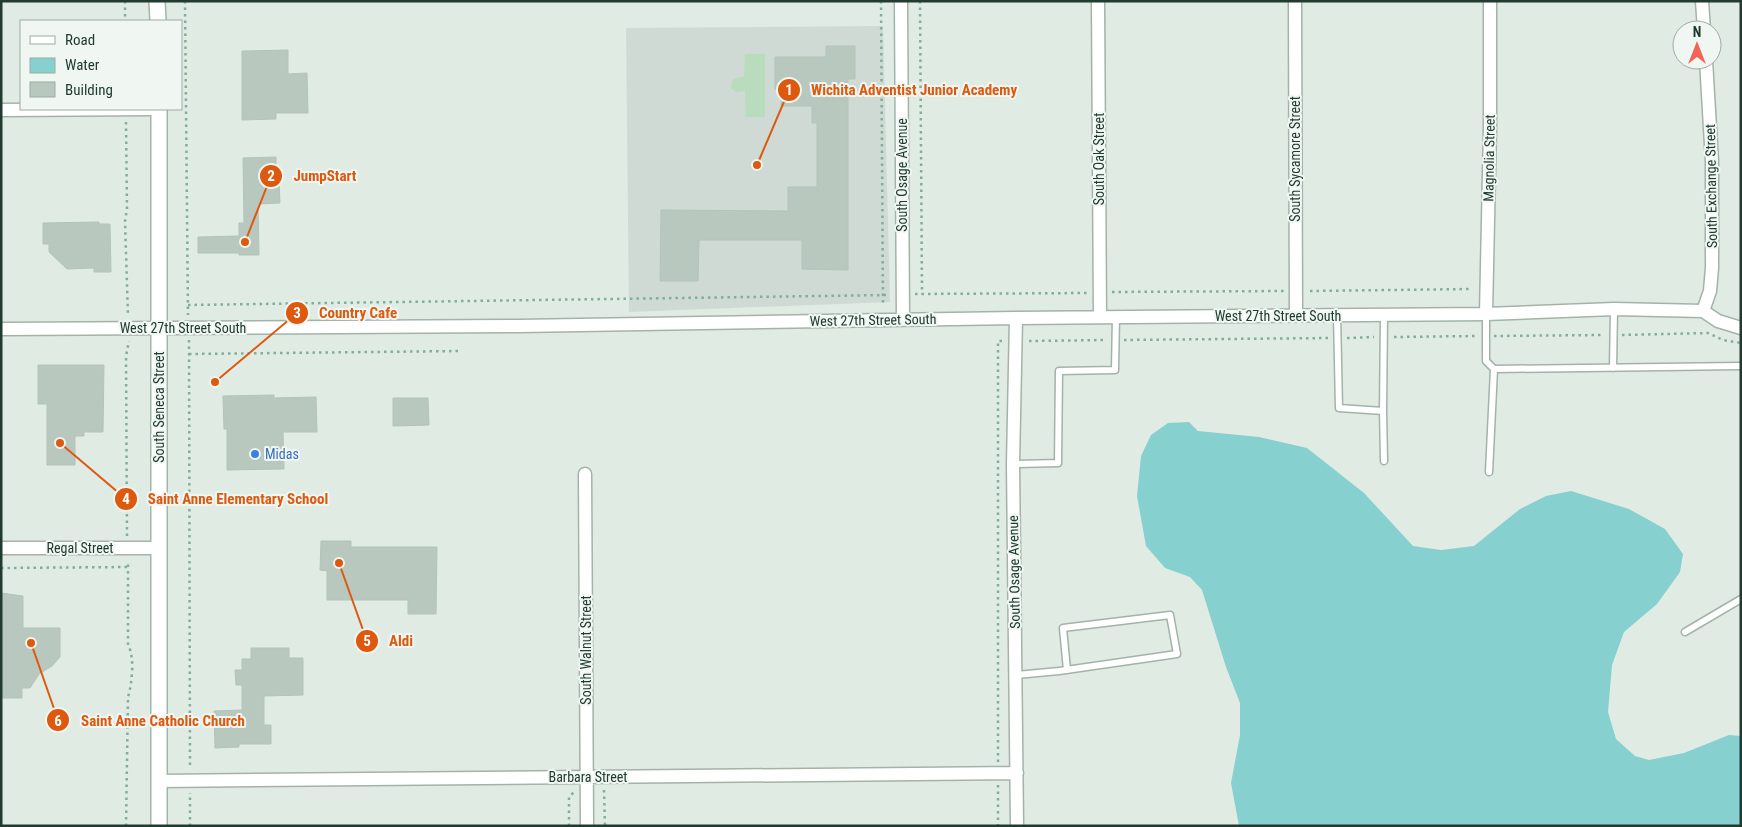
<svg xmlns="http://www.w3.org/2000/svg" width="1742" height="827" font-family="'Roboto Condensed',sans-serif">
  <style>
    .built { fill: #cedad3 }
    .green { fill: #b8dcbc }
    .water { fill: #87d0d0 }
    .building { fill: #b8c8bf; stroke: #b2c4ba }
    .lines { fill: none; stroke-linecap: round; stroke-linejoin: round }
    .lane-casing { stroke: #a3b3aa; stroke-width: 9 }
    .street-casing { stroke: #a3b3aa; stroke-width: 15 }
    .secondary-casing { stroke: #9fb6aa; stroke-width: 18 }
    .path { stroke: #80ae98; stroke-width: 2.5; stroke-dasharray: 2.5 4; stroke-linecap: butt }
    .lane { stroke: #fff; stroke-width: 6 }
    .street { stroke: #fff; stroke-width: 12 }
    .secondary { stroke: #fff; stroke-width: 15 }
    .shop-dot { fill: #3f7fe0; stroke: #f0f7f2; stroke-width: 2 }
    .labels { text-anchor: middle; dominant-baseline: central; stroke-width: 4; stroke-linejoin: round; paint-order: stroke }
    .street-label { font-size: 14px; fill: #213b30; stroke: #f0f7f2 }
    .shop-label { font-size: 14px; fill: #366cbe; stroke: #f0f7f2; text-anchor: start }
    .leader { fill: none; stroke: #de580e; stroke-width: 2 }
    .callout-dot { fill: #de580e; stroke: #f0f7f2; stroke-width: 2 }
    .mark-label { font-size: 15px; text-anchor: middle; font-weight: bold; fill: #fff }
    .callout-label { font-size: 15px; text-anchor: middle; font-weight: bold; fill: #de580e; stroke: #f0f7f2; stroke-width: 4; stroke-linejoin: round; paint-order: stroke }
  </style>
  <rect width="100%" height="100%" fill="#e0ebe4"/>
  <path class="built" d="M883,26L890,302L629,312L626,28Z"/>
  <path class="green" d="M745,54H765V117H746L745,91L736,92L731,88C731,78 736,78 744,77Z"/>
  <path class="water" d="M1189,422L1198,431L1259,437L1307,448L1364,493L1413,546L1441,550L1474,546L1520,509L1546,496L1571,491L1629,509L1665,529L1683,554L1680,572L1657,604L1624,632L1612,665L1608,712L1616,739L1635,756L1649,760L1684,753L1729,735L1741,736V826H1239L1231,783L1240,735V703L1226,667L1202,590L1190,577L1165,568L1146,546L1137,496L1141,456L1151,435L1168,423Z"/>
  <path class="building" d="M826,46H855V79H848V270L802,269V240H699L698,281H660L661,210L788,211V187H817V123H812V106H781V89H775V57H826Z
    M288,50V74L307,73L308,113H276V119L242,120V51Z
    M276,157V181H279L280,203L258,204L259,255H239V253H198V237L239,236V223H244L243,158Z
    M99,222V224H110L111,272H94V268L67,269L49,252V244H43V223Z
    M38,365H104L103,432H84V436H75V465H47V404H38Z
    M274,395V398L316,397L317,432H283L284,469L227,470V429H224L223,396Z
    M393,398H428L429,425L393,426Z
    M321,541H351V547H437L436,614H408V600H327V571L320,570Z
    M1,593L23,596V628H60V657L52,666L39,674L30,688H22V698H1Z
    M251,648H289V658H303V695L264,696V725H271V744H239V747L215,748L214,711L242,710V685H236L235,670H242V659H251Z"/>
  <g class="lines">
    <defs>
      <path id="lane" d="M1486,314V361L1494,369L1489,472
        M1337,315L1339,408L1383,411L1384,315
        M1613,368L1614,309
        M1494,369L1741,366
        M1383,411L1384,461
        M1013,464L1058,463L1059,371L1115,370L1116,317
        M1685,632L1741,599
        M1016,675L1059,671L1177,654L1170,615L1063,628L1067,670"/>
      <path id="street" d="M901,1L903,320
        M1098,1L1100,317
        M1295,1L1296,316
        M1702,1L1704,30
        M1,110L156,109
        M1703,311L1710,291L1712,268V162L1706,60
        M1486,314L1490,127V1
        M1016,318L1013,464L1017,826
        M1,329L519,326L1016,318L1486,314L1614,309L1703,311L1718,321L1741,328
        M585,474L587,826
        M1,548H159
        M159,781L1017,773"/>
      <path id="secondary" d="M157,1L158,21
        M159,826V109"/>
    </defs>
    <use href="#lane" class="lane-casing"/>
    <use href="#street" class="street-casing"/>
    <use href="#secondary" class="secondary-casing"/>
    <path class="path" d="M125,1V21
      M185,1L188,315
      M881,1L883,304
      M920,1L922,294
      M126,122L127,209L125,221L128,316
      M1310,291L1472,289
      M1112,292L1284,291
      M915,294L1087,293
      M188,305L889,295
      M1622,335L1708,333L1723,340L1741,343
      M1494,336L1604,335
      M1394,337L1476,336
      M1347,338L1374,337
      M189,340L190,767
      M1124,340L1329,338
      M1029,341L1106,340
      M189,354L461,351
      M127,536L126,356L129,341
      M1,568L128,567
      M998,762V341H1004
      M998,785V826
      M604,790L605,826
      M126,826L128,697C132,684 135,657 128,645V561
      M190,826V793
      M569,826V797L574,792"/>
    <use href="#lane" class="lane"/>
    <use href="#street" class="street"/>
    <use href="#secondary" class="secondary"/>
  </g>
  <circle class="shop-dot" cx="255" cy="454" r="5"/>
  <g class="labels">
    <g class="street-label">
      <text transform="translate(1489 158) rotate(-89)">Magnolia Street</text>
      <text transform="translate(1099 159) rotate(-90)">South Oak Street</text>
      <text transform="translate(1295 159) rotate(-90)">South Sycamore Street</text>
      <text transform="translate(902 175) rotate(-90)">South Osage Avenue</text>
      <text transform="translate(1711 186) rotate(-91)">South Exchange Street</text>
      <text x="1278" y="316">West 27th Street South</text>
      <text transform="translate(873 320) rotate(-1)">West 27th Street South</text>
      <text x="183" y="328">West 27th Street South</text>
      <text transform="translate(159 407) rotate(-90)">South Seneca Street</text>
      <text x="80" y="548">Regal Street</text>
      <text transform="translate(1014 572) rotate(-91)">South Osage Avenue</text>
      <text transform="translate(586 650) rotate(-90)">South Walnut Street</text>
      <text x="588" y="777">Barbara Street</text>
    </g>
    <g class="shop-label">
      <text x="265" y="454">Midas</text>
    </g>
  </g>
  <path class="leader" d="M757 165L789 90M245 242L271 176M215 382L297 313M60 443L126 499M339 563L367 641M31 643L58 720"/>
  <g class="callout-dot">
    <circle cx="757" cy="165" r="5"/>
    <circle cx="245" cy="242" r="5"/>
    <circle cx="215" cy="382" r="5"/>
    <circle cx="60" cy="443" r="5"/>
    <circle cx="339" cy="563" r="5"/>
    <circle cx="31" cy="643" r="5"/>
    <circle cx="789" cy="90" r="12"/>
    <circle cx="271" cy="176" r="12"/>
    <circle cx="297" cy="313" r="12"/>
    <circle cx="126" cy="499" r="12"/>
    <circle cx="367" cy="641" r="12"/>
    <circle cx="58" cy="720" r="12"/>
  </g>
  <g class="mark-label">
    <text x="789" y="95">1</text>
    <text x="271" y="181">2</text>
    <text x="297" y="318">3</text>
    <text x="126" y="504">4</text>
    <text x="367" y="646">5</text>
    <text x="58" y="726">6</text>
  </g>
  <g class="callout-label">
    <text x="914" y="95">Wichita Adventist Junior Academy</text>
    <text x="325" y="181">JumpStart</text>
    <text x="358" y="318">Country Cafe</text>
    <text x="238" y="504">Saint Anne Elementary School</text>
    <text x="401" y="646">Aldi</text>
    <text x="163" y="726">Saint Anne Catholic Church</text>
  </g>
  <rect width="1742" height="827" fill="none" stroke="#213b30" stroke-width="5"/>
  <rect x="20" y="20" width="162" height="90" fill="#f0f7f2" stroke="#9daca4"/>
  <rect x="30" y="36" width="25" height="8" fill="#ffffff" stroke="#9daca4"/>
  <text x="65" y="45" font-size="15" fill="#213b30">Road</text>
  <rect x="30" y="58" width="25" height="15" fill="#87d0d0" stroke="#9daca4"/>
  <text x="65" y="70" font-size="15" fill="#213b30">Water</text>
  <rect x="30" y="82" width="25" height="15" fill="#b8c8bf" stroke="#9daca4"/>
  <text x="65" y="95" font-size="15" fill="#213b30">Building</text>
  <g transform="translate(1697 45)"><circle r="24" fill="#f0f7f2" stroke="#9daca4"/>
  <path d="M0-4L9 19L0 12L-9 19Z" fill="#f16557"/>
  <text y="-8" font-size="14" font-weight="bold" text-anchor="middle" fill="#213b30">N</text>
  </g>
</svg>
